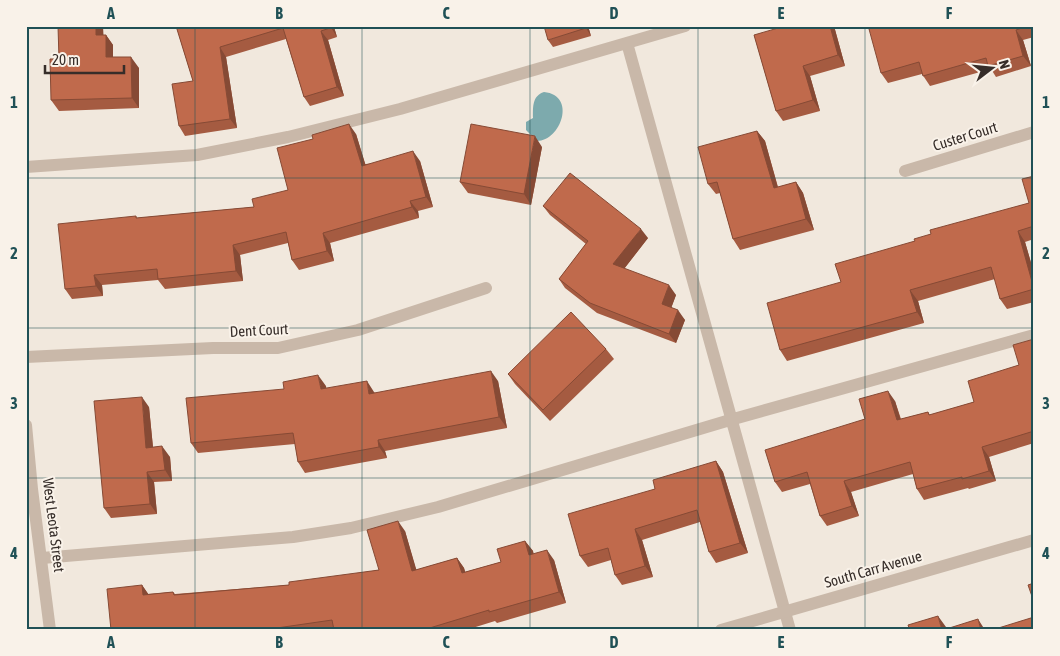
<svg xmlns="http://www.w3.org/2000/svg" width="1060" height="656" font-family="'Asap Condensed',sans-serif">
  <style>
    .water { fill: #7daaad }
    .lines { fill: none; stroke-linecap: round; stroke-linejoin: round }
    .service { stroke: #c9b8a9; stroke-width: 12 }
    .minor { stroke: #c9b8a9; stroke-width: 12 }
    .tertiary { stroke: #c9b8a9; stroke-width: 12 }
    .wall { fill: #a55b41 }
    .shaded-wall { fill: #864a35 }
    .building { fill: #c06a4c; stroke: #864a35 }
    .grid { fill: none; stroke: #205156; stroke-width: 1; stroke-opacity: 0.55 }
    .labels { text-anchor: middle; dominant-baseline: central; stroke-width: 4; stroke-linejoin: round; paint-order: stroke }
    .street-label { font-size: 15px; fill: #362d29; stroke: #f9f2e9 }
    .neatline { fill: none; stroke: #205156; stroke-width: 2 }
    .grid-label { font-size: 16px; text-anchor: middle; font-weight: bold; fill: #205156 }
  </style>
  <rect width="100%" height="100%" fill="#f1e8dd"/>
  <path class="water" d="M544,92C577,95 561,141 537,141L526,130V122L533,118C533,107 532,96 544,92Z"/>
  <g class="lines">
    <path class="service" d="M627,43L790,630
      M26,167L197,155L288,137L400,109L685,26
      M42,558L293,537L351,528L438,507L730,420L1034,335"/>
    <path class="minor" d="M905,171L1034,132
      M26,357L213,348H278L358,330L486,288
      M721,630L1034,540"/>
    <path class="tertiary" d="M26,425L32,489L50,630"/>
  </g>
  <path class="wall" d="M176,26H338L334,27L337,37L328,40L344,96L310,106L304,97L286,39L226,57L237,128L185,136L179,126L193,81Z
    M588,26L591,36L553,47L548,40Z
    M834,26L845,66L810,76L820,111L783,121L776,111L754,35Z
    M877,26H1034V37L1023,40L1031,66L996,77L991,69L930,86L922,74L888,83L881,73Z
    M103,35H106L113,45V57L139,68V108L59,111L51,100L59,59Z
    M757,131L765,141L778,187L796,182L803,193L814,230L740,250L733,239L720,193L716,194L708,184Z
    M356,134L365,164L420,161L433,207L418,211L419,218L330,243L334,261L299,270L292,260L288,243L240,255L243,281L165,289L158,280L102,285L103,296L72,299L65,289L136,216L137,218L254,207L288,190Z
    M542,147L531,205L468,193L460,182Z
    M1034,176V239L1025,242L1034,273V302L1007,309L1000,299L995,279L918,301L924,323L787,361L780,350L841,282L915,241L931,234L1029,203Z
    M543,206L648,238L624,269L676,295L671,308L685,320L676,343L597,313L565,288L559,279L586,244L550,215Z
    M1034,339V443L989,457L996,481L969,489L968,488L924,500L917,489L913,474L851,492L859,516L827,526L820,516L810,484L782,492L775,482L865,419L895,401L901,419L928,412L930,415L974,402L1019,365Z
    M606,349L614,359L550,421L515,384L508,374Z
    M498,381L507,428L385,451L387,458L305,473L298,462L295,444L198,453L191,443L326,386V388L374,392L375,393Z
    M149,407L153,447L170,457L172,481L154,482L157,514L111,518L104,508Z
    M716,461L723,472L748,553L716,563L709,552L700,522L642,540L653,577L622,585L615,575L611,560L588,567L580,556L655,489Z
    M405,531L416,570L457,558L464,568L465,572L501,562L525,541L533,551V554L554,560L566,603L497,623L495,621L466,630H111L142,585L148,594L173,592L175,594L289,585L379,570Z"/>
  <path class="shaded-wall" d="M96,26H103L104,45L96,35Z
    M330,26H333L334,27L337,37Z
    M585,26H588L591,36L586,28Z
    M830,26H834L845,66L838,55Z
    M1016,30L1023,40L1031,66L1023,56Z
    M321,31L328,40L344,96L337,87Z
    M106,35L113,45V68L106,57Z
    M220,47L226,57L237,128L230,119Z
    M131,57L139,68V108L132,98Z
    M803,66L810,76L820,111L813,100Z
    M349,124L356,134L369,176L362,166Z
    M757,131L765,141L781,199L774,188Z
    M535,136L542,147L531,205L524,194Z
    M413,151L420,161L433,207L426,197Z
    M796,182L803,193L814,230L806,219Z
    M410,201L418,211L419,218L412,207Z
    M641,229L648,238L620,274L613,264Z
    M1018,231L1025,242L1034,273V289Z
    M323,233L330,243L334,261L327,251Z
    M233,245L240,255L243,281L236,271Z
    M94,275L102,285L103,296L96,286Z
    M669,285L676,295L669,314L662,304Z
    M910,290L918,301L924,323L917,312Z
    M678,310L685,320L676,343L669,334Z
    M491,371L498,381L507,428L499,417Z
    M318,375L326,386L328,400L321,389Z
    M367,381L374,392L377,404L369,394Z
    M888,391L895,401L904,431L897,420Z
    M142,397L149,407L154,458L146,448Z
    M378,440L385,451L387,458L379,447Z
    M162,446L170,457L172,481L165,470Z
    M982,447L989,457L996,481L989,471Z
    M716,461L723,472L748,553L740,543Z
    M147,472L154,482L157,514L150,504Z
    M844,481L851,492L859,516L852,506Z
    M398,521L405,531L420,582L412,571Z
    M635,529L642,540L653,577L645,566Z
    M525,541L533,551L537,565L529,555Z
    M547,550L554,560L566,603L559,592Z
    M457,558L464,568L469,584L462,573Z
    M142,585L149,595H143Z
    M938,616L946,627V630H942Z
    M978,619L985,630H981Z"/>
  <path class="building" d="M58,26H96V35H106V57H131L132,98L51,100L50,59H59Z
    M176,26H330V28L321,31L337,87L304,97L283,28L220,47L230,119L179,126L172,84L193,81Z
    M544,26H585L586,28L548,40Z
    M785,26H830L838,55L803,66L813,100L776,111L754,35Z
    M877,26H1028L1016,30L1023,56L988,66L986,58L923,76L919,62L881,73L869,29Z
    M349,124L362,166L413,151L426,197L410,201L412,207L323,233L327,251L292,260L286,232L233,245L236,271L158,279L157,269L94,275L96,286L65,289L58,224L136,216V218L254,207L252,199L288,190L277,148L313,139L312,135Z
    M471,124L535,136L524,194L460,182Z
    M757,131L774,188L796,182L806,219L733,239L717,182L708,184L698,147Z
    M570,173L641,229L613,264L669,285L662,304L678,310L669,334L590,303L559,279L588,241L543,206Z
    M1034,176V226L1018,231L1034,289L1000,299L991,267L910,290L917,312L780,350L767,303L841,282L835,264L915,241L914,239L931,234L930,230L1029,203L1022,179Z
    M571,312L606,349L543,410L508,374Z
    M1034,339V431L982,447L989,471L962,479V477L917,489L910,462L844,481L852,506L820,516L807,472L775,482L765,450L865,419L859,399L888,391L897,420L928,412L929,415L974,402L968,381L1019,365L1013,345Z
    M491,371L499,417L378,440L379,447L298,462L293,433L191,443L186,398L284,389L283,382L318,375L321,389L367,381L369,394Z
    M142,397L146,448L162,446L165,470L147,472L150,504L104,508L94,401Z
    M716,461L740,543L709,552L697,510L635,529L645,566L615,575L608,548L580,556L568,514L655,489L653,480Z
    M398,521L412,571L457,558L462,573L501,562L497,549L525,541L529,555L547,550L559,592L489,612V610L423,630H334L332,620L263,630H111L107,589L142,585L143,595L173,592L174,595L289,585V582L379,570L367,530Z
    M1034,583V602L1028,585Z
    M938,616L942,630H903L909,628L908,625Z
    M1034,617V630H992Z
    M978,619L981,630H943Z"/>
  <path class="grid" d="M195,26V630M362,26V630M530,26V630M698,26V630M865,26V630M26,178H1034M26,328H1034M26,478H1034"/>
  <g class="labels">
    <g class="street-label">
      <text transform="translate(965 136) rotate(-17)">Custer Court</text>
      <text transform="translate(259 330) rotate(-3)">Dent Court</text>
      <text transform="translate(54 525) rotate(83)">West Leota Street</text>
      <text transform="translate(873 569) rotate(-16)">South Carr Avenue</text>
    </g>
  </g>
  <rect width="1060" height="656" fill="none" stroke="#f9f2e9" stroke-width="55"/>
  <g transform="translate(992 68) rotate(74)" stroke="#f9f2e9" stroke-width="4" paint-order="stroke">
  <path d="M0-4L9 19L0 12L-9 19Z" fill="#362d29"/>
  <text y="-8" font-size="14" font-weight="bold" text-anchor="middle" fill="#362d29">N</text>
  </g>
  <path d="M45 65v8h79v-8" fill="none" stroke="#362d29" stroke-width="2.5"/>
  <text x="52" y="65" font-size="15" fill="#362d29" stroke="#f9f2e9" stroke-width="4" paint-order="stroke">20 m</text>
  <rect x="28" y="28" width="1004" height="600" class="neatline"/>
  <g class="grid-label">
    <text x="111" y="19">A</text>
    <text x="279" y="19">B</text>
    <text x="446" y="19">C</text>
    <text x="614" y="19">D</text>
    <text x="781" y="19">E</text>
    <text x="949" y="19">F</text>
    <text x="14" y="108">1</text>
    <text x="1046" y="108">1</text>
    <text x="14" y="259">2</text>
    <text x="1046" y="259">2</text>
    <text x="14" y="409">3</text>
    <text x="1046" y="409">3</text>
    <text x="14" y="559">4</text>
    <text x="1046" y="559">4</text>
    <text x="111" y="648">A</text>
    <text x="279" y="648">B</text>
    <text x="446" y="648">C</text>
    <text x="614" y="648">D</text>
    <text x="781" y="648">E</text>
    <text x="949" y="648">F</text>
  </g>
</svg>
